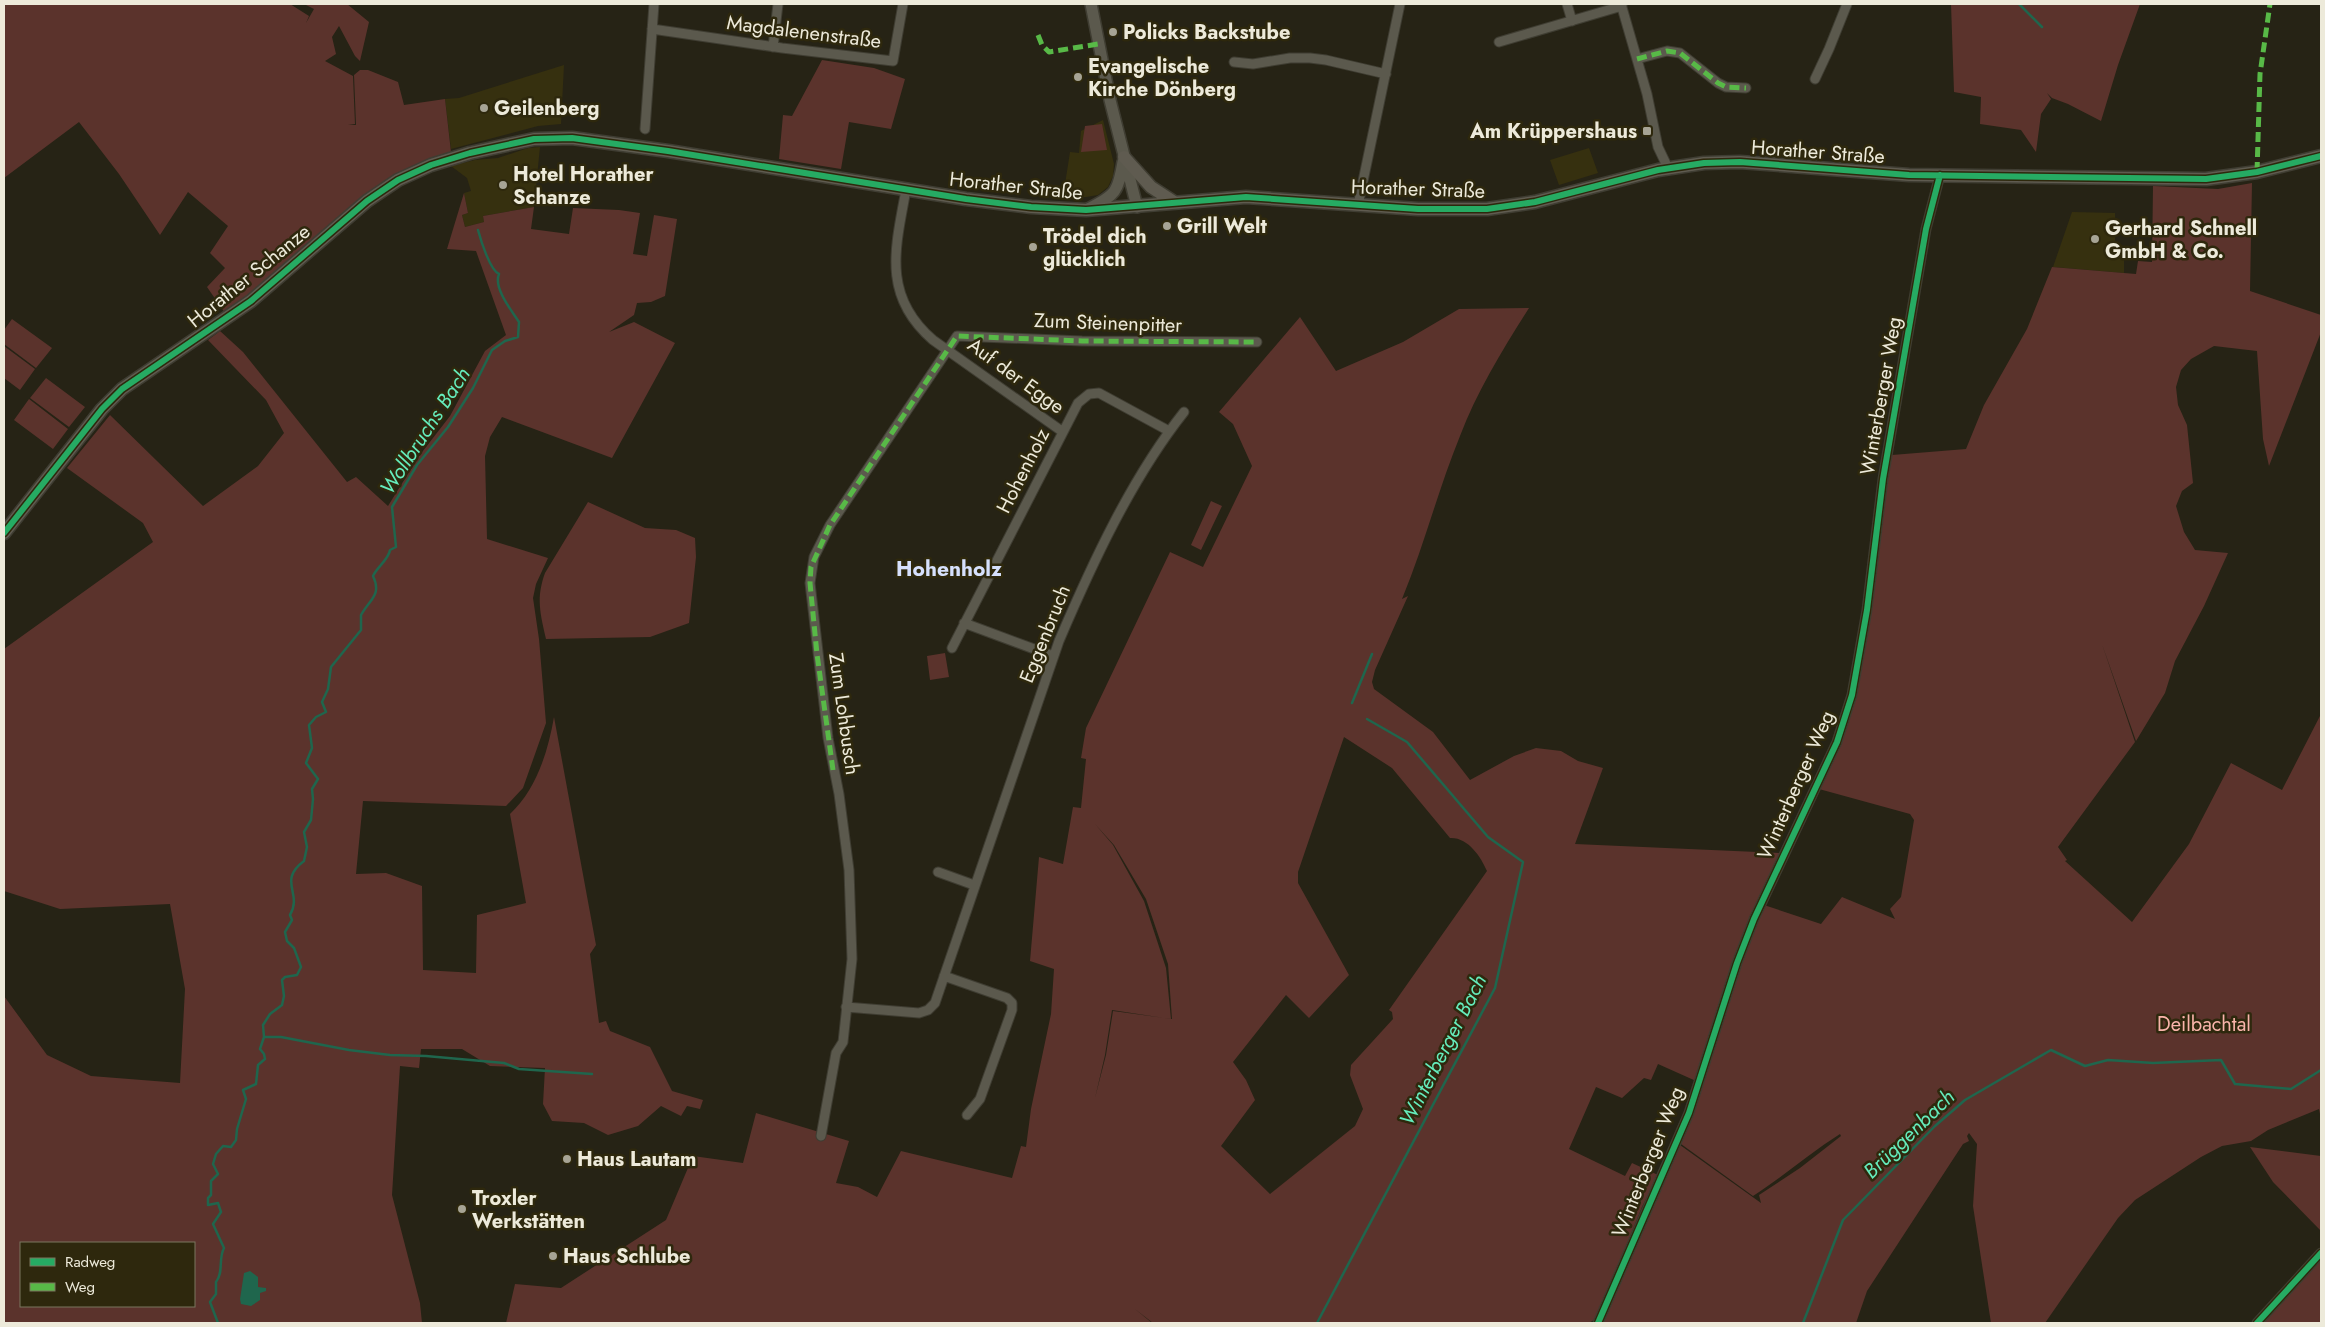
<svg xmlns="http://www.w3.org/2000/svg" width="2325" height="1327" font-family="Jost,sans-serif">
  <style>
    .built { fill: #36300f }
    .green { fill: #5b332c; fill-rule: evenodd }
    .water { fill: #1f664d }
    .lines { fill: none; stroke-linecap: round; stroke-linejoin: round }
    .stream { stroke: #1f664d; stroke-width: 2.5 }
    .minor-casing { stroke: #3f3d32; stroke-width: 11 }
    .tertiary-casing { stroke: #3f3d32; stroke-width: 14 }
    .secondary-casing { stroke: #3f3d32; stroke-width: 15 }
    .minor { stroke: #5b594d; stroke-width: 9 }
    .tertiary { stroke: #5b594d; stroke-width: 11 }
    .secondary { stroke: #5f5b50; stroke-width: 12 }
    .quiet { stroke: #58b947; stroke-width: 5; stroke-dasharray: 10 5; stroke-linecap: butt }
    .cycleway-casing { stroke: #2e280d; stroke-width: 9 }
    .cycleway { stroke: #26ab63; stroke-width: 6 }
    .poi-dot { fill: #a7a495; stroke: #2e280d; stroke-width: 2 }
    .labels { text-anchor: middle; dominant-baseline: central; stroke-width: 5; stroke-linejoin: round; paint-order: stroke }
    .street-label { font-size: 20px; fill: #edeada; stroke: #2e280d }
    .poi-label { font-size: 20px; font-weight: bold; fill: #edeada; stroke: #2e280d; text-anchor: start }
    .park-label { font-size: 20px; fill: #f9b4aa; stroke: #2e280d }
    .water-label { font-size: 21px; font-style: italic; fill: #65ecbc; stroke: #2e280d }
    .neighbourhood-label { font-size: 21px; font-weight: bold; fill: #d6e0fc; stroke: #2e280d }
  </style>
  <rect width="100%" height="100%" fill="#262315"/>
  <path class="built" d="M564,65L561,124L538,126L451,149L445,99L459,98Z
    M1103,120L1114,164L1113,176L1108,187L1098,195L1086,197H1063L1070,152L1079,153L1081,131Z
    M540,147L534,207L483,216L484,222L465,227L462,215L468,213L464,193L471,191L467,178L451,166L475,160L498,158L528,148Z
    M1589,148L1598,173L1559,185L1550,160Z
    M2072,212L2115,213V255L2124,256V273L2053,267Z"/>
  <path class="green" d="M4,4H290L309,16L306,23L314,9L304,4H347L369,22L360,61L355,56L339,26L332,37L336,54L325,61L353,76L355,124L348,125H356L354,75L360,70H368L398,82L404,105L445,99L451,152L429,162L225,313L207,287L225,268L210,253L228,226L188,192L160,235L119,174L79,122L4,178Z
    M1951,4H2140L2118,65L2101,121L2068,104L2052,98L2047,93L2051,99L2041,114L2036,152L2021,130L1980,124L1981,97L1954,92Z
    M822,60L874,68L905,79L891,129L849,122L841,169L779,159L783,115L792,116Z
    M1102,124L1107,150L1081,152L1085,126Z
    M2252,183L2250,291L2321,315V332L2269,466L2263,439L2257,351L2214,346L2191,359L2181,370L2176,387L2178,405L2187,425L2193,483L2182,491L2176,506L2184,532L2195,550L2228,553L2204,606L2175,661L2165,693L2136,741L2102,644L2135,742L2058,847L2067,860L2065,861L2132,922L2189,844L2231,763L2282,790L2321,714V1113L2320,1114L2319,1109L2268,1130L2251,1141L2222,1146L2201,1157L2135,1200L2118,1218L2045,1323H1991L1973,1206L1977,1144L1969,1133L1967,1136L1969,1141L1963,1144L1867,1291L1856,1323H1603L1680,1145L1761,1203L1759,1195L1800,1168L1841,1136L1840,1134C1810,1153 1783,1177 1753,1196L1681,1144L1693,1114L1740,965L1764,905L1821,924L1842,897L1895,919L1890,909L1901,897L1914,820L1910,814L1819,789L1844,733L1855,698L1876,533L1892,455L1966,449L1984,405L2027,329L2052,267L2136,274L2138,261L2152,262L2153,186L2218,189Z
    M464,193L468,213L462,215L465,227L484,222L483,216L534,207L531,229L569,234L573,208L619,210L640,213L633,254L647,256L654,215L677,219L665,296L651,302L637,303L634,315L609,332L634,322L675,343L612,458L502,417L490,437L485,456L487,539L548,558L536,584L533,598L539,639L546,723L523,788L506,806L363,801L356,874L386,873L422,886L423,970L476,973L477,915L526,903L510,814C536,790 548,752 554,717L596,945L590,954L599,1023L606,1021L610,1031L650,1047L672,1091L703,1100L700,1109L687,1106L681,1116L661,1106L638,1126L608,1135L584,1123L552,1121L543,1104L545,1068L490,1066L462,1049H421L419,1068L400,1066L392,1195L420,1303L422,1323H4V996L47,1055L91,1076L180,1083L185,989L170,904L60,909L4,891V649L153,542L143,523L67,468L110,415L203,506L258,466L284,433L266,400L208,340L220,331L243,352L347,482L356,477L388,506L419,456L450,416L485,351L506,335L476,251L447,249ZM21,1243H194V1306H21Z
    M1529,308C1503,349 1477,391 1460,436C1438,490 1424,546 1402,599L1408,596L1375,670L1372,682L1374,689L1433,732L1470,780L1514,756L1536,748L1561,751L1578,761L1603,768L1575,844L1781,853L1696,1081L1658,1064L1651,1080L1644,1078L1622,1098L1596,1087L1569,1149L1625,1176L1632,1163L1658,1175L1642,1207L1597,1318L1589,1323H1153L1135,1309L1152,1323H506L515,1284L561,1288L666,1220L693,1156L743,1163L756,1113L849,1141L836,1183L858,1187L877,1197L901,1151L1012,1178L1021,1146L1026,1147L1031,1109L1051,1014L1054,969L1030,961L1039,857L1063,864L1073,807L1081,808L1086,759L1081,758L1086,728L1170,552L1203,567L1252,466L1233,424L1219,412L1300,317L1336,371L1403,342L1459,309ZM1344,737L1392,768L1450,838C1468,837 1481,857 1487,871L1389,1010L1392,1012L1393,1019L1351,1065L1350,1075L1363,1109L1355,1126L1270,1194L1221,1146L1255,1100L1246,1080L1233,1062L1286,995L1309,1018L1349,975L1298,883V872ZM1095,824L1114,845L1146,899L1168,964L1172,1019L1113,1011L1106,1055L1095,1098L1105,1055L1112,1010L1171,1019L1166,968L1144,901L1113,845Z
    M12,319L52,348L36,368L4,344V330Z
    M4,346L35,369L20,390L4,378Z
    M46,378L85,407L69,427L30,398Z
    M29,399L68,429L53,449L14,420Z
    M1211,501L1222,506L1201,550L1191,545Z
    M588,502L645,528L676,530L695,538L696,557L689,623L650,637L546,639C540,613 536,598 545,573Z
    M945,653L949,677L930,680L927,656Z
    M2250,1147L2321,1156V1231L2273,1182Z
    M2321,1258V1323H2263Z"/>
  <path class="water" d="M250,1271L258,1277V1287L266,1288V1291L260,1293V1300L251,1306L241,1304L240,1299L244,1273Z"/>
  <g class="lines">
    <path class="stream" d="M2019,4L2042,27
      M1352,703L1372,654
      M264,1037H281L349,1050L390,1055L426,1056L504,1063L519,1069L592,1074
      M218,1323L210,1302L216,1294V1282C224,1272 218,1259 224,1248L213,1224L221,1212L218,1203L208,1205V1198L211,1195V1181L218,1174L213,1164L216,1154L223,1146L231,1147L236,1140L237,1129L246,1099L243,1090L256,1084L258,1065L265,1059L264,1054L260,1049L264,1037L263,1025L270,1014L282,1005L284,996L282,980L285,977L297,975L301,967L294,948L287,941L285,932L292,920L290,915C303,893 277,881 304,861L307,847L304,832L311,820L313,799L312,789L318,779L306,763L312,748L309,725L316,717L326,712L322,702L328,689L331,667L361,630V615C370,599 382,595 373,576C377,567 389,559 390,550L396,547L392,507L417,465L448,427L473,388L492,350L505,341L518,337L519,322C512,311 493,288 499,274C490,270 481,241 478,230
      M1317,1323L1495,988L1523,862L1488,837L1407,742L1367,719
      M1803,1323L1843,1220L1935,1126L1965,1100L2051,1050L2085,1066L2108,1060L2153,1063L2221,1060L2235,1084L2291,1089L2321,1070"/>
    <defs>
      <path id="minor" d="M1567,4L1572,21
        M1621,4L1647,94L1658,147L1668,168
        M652,29L782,48L893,61L903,4
        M1499,42L1622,6
        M773,47L778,4
        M1637,59L1667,51L1680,53L1718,83L1726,87L1746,88
        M1234,62L1253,64L1290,58H1310L1326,60L1386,74
        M1815,79L1829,49L1847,4
        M645,129L654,4
        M906,190C895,249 882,296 933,340L1063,432
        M1358,205L1400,4
        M964,623L1053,656
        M952,648L1078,403L1089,394L1099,393L1169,431
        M938,872L974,885
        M944,976L1007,998L1012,1003V1010L980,1099L967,1115
        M846,1007L919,1013L928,1010L935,1003L1059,641C1092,564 1131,479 1184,412
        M821,1136L836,1053L843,1042L852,959L849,870L839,794L828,738L810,583L814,557L830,525L957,336L1082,341L1257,342
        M1598,1323L1689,1113L1737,963L1754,919L1837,742L1852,695L1867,610L1883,479L1926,229L1940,175
        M2257,1323L2321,1253"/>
      <path id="tertiary" d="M1091,4L1110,100L1137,207
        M1088,209C1116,195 1118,192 1123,162"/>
      <path id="secondary" d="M1124,157L1151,187L1174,202
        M4,533L102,409L122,389L251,301L367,201L398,180L431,165L470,153L534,139L572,138L668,151L966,199L1031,207L1086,210L1246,197L1418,209H1487L1535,202L1658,170L1704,163L1740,162L1909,175L2206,179L2257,172L2321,156"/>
    </defs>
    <use href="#minor" class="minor-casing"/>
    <use href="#tertiary" class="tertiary-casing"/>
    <use href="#secondary" class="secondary-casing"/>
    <use href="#minor" class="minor"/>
    <use href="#tertiary" class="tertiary"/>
    <use href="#secondary" class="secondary"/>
    <path class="quiet" d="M1038,35L1042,45L1049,52L1098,44
      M1637,59L1667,51L1680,53L1718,83L1726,87L1746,88
      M2257,172L2260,74L2270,4
      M833,770L817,654L810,583L811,567L830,525L957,336L1082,341L1257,342"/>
    <defs>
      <path id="cycleway" d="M4,533L102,409L122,389L251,301L367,201L398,180L431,165L470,153L534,139L572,138L668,151L966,199L1031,207L1086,210L1246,197L1418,209H1487L1535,202L1658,170L1704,163L1740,162L1909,175L2206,179L2257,172L2321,156
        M1598,1323L1689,1113L1737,963L1754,919L1837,742L1852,695L1867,610L1883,479L1926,229L1940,175
        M2257,1323L2321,1253"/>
    </defs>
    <use href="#cycleway" class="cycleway-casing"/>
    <use href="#cycleway" class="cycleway"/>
  </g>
  <g class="poi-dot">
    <circle cx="1113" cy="32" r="5"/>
    <circle cx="1078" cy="77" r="5"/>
    <circle cx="484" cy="108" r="5"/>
    <rect x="1642" y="126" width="10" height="10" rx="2.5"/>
    <circle cx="503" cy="185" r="5"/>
    <circle cx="1167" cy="226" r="5"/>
    <circle cx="2095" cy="239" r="5"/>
    <circle cx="1033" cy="247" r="5"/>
    <circle cx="567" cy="1159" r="5"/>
    <circle cx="462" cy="1209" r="5"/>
    <circle cx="553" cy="1256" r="5"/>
  </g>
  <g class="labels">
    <g class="street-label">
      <text transform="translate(804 32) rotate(7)">Magdalenenstraße</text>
      <text transform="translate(1818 152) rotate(4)">Horather Straße</text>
      <text transform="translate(1016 186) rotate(6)">Horather Straße</text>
      <text transform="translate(1418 189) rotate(2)">Horather Straße</text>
      <text transform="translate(249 276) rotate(-39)">Horather Schanze</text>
      <text transform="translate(1108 323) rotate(2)">Zum Steinenpitter</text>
      <text transform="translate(1016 376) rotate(36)">Auf der Egge</text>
      <text transform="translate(1881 396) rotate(-80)">Winterberger Weg</text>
      <text transform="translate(1023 471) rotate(-63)">Hohenholz</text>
      <text transform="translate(1045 634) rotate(-68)">Eggenbruch</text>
      <text transform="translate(844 714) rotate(82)">Zum Lohbusch</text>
      <text transform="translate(1796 785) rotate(-66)">Winterberger Weg</text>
      <text transform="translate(1648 1162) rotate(-68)">Winterberger Weg</text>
    </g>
    <g class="poi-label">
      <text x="1123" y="32">Policks Backstube</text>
      <text x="1088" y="66">Evangelische<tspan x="1088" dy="23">Kirche Dönberg</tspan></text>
      <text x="494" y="108">Geilenberg</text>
      <text x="1637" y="131" text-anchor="end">Am Krüppershaus</text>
      <text x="513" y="174">Hotel Horather<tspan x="513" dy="23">Schanze</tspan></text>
      <text x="1177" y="226">Grill Welt</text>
      <text x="2105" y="228">Gerhard Schnell<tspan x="2105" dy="23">GmbH &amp; Co.</tspan></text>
      <text x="1043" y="236">Trödel dich<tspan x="1043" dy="23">glücklich</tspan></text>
      <text x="577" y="1159">Haus Lautam</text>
      <text x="472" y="1198">Troxler<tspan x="472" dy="23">Werkstätten</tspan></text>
      <text x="563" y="1256">Haus Schlube</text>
    </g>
    <g class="park-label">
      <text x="2204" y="1024">Deilbachtal</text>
    </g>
    <g class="water-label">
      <text transform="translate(425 431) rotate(-57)">Wollbruchs Bach</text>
      <text transform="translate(1443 1050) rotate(-63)">Winterberger Bach</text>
      <text transform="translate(1909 1134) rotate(-44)">Brüggenbach</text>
    </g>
    <g class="neighbourhood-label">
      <text x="949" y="569">Hohenholz</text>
    </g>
  </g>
  <rect width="2325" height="1327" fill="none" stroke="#edeada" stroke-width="10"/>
  <rect x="20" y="1242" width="175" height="65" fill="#2e280d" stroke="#7a765f"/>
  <rect x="30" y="1258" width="25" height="8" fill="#26ab63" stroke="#7a765f"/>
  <text x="65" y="1267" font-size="15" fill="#edeada">Radweg</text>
  <rect x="30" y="1283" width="25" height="8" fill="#58b947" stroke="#7a765f"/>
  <text x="65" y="1292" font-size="15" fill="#edeada">Weg</text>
</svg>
